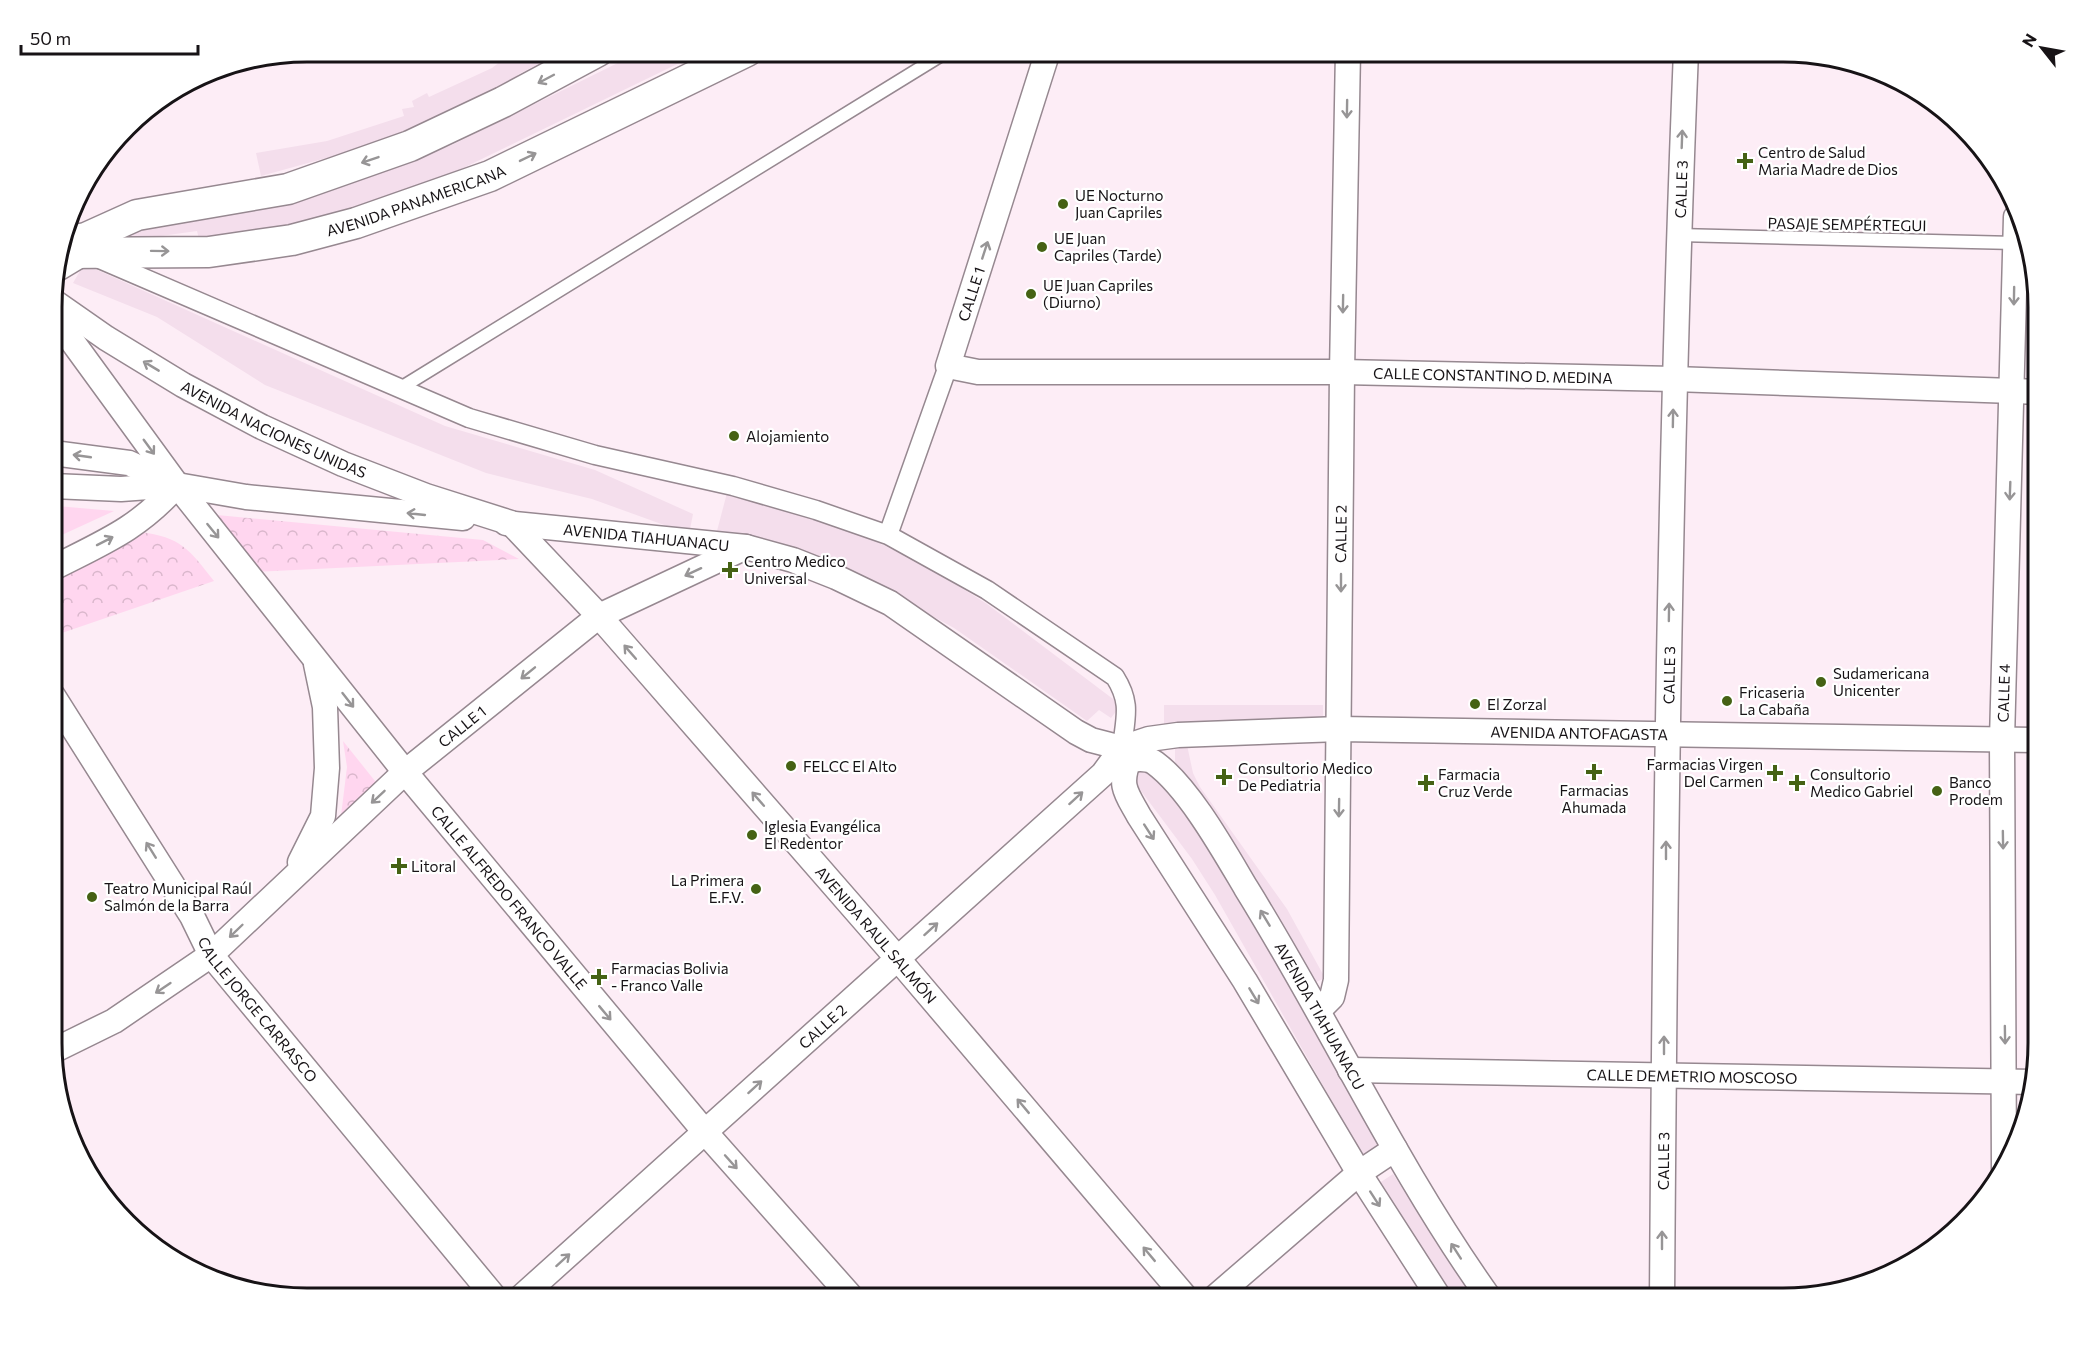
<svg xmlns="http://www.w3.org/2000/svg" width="2090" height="1350" font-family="Commissioner,sans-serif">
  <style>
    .built { fill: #f4deec }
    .grass { fill: #ffd6ef }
    .park { fill: url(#park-crowns) }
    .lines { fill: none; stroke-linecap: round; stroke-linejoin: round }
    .service-casing { stroke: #968890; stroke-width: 15 }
    .pedestrian-casing { stroke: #968890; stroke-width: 21 }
    .minor-casing { stroke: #968890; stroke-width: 27 }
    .tertiary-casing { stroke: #968890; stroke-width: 33 }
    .service { stroke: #fff; stroke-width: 12 }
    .pedestrian { stroke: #fff; stroke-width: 18 }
    .minor { stroke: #fff; stroke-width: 24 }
    .tertiary { stroke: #fff; stroke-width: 30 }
    .oneway { stroke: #979596 }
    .poi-dot { fill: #456214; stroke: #fff; stroke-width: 2 }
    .labels { text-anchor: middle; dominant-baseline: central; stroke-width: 4.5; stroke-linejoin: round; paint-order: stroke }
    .poi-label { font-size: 15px; fill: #171316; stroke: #fff; text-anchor: start }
    .street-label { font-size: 15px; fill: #171316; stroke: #fff }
    .rim { fill: none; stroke: #171316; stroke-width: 3 }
  </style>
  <defs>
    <pattern id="park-crowns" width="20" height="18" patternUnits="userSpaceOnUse" patternTransform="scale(1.5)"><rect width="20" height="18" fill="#ffd6ef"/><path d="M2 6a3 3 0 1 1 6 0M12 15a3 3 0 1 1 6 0" fill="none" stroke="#dab7cc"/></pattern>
  </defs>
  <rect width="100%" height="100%" fill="#fdedf6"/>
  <path class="built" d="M514,51H520L523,55L532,51H563L519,74L499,90L436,121L355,150L261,176L256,153L327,141L404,116L402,109L414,107L412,101L427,93L429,97L492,68Z
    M642,51H704L455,172L357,207L302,224L199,239L197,231L110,243L154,222L333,188L452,145Z
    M84,264L445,426L595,470L693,514L689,534L592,499L486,473L265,385L157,317L73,283Z
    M728,489L835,522L927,566L987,604L1121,705L1111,718L1099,710L1087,721L954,628L889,592L801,554L717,531Z
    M1164,705H1323V723L1164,724Z
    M1187,745L1193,773L1200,787L1287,909L1325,978L1312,984L1180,775L1175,761V746Z
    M1149,764L1210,844L1386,1143L1363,1156L1215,895L1192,859L1132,779Z
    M1393,1174L1442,1249L1478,1299H1448L1375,1186Z"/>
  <path class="grass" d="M53,506H57L114,511L53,539Z"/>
  <path class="park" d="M217,515L483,540L519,559L254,572Z
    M140,532C181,537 189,549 214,581L53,636V574Z
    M343,741L379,786L340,824L347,767Z"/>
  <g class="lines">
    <defs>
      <path id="service" d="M1678,235L2015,243
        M399,389L948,51"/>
      <path id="pedestrian" d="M53,275L88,254L469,418L595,455L733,486L816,510L888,535L987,590L1115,677C1132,704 1125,718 1122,748
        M888,535L948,366"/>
      <g id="minor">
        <path id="s1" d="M1048,51L948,366L978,372H1342L1674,379L2038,392"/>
        <path id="s2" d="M53,301L106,338L183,385L262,427L343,464L426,496L511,523L599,616L898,959L1187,1299"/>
        <path id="s3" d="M53,315L177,485L405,772L705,1132L853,1299"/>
        <path d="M53,453L129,463L175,484"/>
        <path d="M53,486L121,489L177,485L246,497L463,518"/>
        <path id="s4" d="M506,523L746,547L793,560L836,577L890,603L1076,732L1091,740L1122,748L1129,760"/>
        <path d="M53,568C104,542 138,529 177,485"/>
        <path id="s5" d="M53,696L192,916L211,955L496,1299"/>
        <path id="s6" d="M1122,748L1149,739L1178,735L1340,729L2038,740"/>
        <path id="s7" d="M1129,760C1138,759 1147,757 1155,763C1189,788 1224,851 1246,888C1330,1023 1397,1169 1490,1299"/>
        <path d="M1129,760C1118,786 1127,794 1139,816L1245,981L1359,1173L1440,1299"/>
        <path d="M300,862L323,816L327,768L325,707L316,664"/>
        <path id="s8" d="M1319,1010L1332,997L1336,980L1342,372L1348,51"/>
        <path id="s9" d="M53,1051L114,1021L211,955L405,772L599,616L746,547"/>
        <path id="s10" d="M1350,1070L2034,1082"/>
        <path id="s11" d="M2004,1169L2002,740L2016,217"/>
        <path id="s12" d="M519,1299L1103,774L1122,748"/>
        <path d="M1213,1299L1359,1173L1395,1149"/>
        <path id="s13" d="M1662,1299C1665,883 1669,467 1686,51"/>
      </g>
      <g id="tertiary">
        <path d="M63,242L86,238L137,215L288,189L410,146L503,102L598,51"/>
        <path id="s14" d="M59,253L209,252L292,240L356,223L490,176L747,51"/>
      </g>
    </defs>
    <use href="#service" class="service-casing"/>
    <use href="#pedestrian" class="pedestrian-casing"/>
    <use href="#minor" class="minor-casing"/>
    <use href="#tertiary" class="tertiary-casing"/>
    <use href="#service" class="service"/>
    <use href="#pedestrian" class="pedestrian"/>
    <use href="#minor" class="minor"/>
    <use href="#tertiary" class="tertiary"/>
  </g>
  <defs><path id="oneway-shaft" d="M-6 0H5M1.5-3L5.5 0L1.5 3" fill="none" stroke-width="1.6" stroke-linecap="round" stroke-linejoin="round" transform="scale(1.5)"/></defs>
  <g class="oneway">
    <use href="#oneway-shaft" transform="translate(546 79) rotate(152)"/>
    <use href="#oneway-shaft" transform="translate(1347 109) rotate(91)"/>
    <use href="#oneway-shaft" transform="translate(1682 139) rotate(-88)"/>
    <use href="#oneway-shaft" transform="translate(528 157) rotate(-26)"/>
    <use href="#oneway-shaft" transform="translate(370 160) rotate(161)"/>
    <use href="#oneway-shaft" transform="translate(985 250) rotate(-72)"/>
    <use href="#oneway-shaft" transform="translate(160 251) rotate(1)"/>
    <use href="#oneway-shaft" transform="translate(2014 296) rotate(91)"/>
    <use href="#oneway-shaft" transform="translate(1343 304) rotate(91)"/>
    <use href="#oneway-shaft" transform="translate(151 366) rotate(-149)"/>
    <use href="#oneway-shaft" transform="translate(1673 418) rotate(-89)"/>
    <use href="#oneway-shaft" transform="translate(149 447) rotate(54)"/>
    <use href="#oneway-shaft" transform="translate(82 456) rotate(-172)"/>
    <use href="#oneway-shaft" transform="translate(2010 491) rotate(92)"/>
    <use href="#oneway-shaft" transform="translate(416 514) rotate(-174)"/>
    <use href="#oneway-shaft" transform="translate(213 531) rotate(51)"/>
    <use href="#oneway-shaft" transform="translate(105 541) rotate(-27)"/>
    <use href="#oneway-shaft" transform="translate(693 572) rotate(155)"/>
    <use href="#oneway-shaft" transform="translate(1341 583) rotate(90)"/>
    <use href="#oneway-shaft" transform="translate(1669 612) rotate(-89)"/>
    <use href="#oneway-shaft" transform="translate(630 652) rotate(-131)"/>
    <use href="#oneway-shaft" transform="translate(528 673) rotate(141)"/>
    <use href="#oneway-shaft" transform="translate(348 700) rotate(52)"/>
    <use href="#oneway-shaft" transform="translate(378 797) rotate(137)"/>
    <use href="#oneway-shaft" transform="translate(1076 798) rotate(-42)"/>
    <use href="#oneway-shaft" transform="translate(758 799) rotate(-131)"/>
    <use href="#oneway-shaft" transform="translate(1339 808) rotate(91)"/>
    <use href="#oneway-shaft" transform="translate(1149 832) rotate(57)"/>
    <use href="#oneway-shaft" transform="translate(2003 840) rotate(89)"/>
    <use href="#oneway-shaft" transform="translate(151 850) rotate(-122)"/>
    <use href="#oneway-shaft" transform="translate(1666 850) rotate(-90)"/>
    <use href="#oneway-shaft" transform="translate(1265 918) rotate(-121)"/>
    <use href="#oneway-shaft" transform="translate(931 929) rotate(-42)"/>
    <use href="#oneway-shaft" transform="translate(236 931) rotate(136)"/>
    <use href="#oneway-shaft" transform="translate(163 988) rotate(146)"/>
    <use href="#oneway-shaft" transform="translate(1254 996) rotate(59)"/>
    <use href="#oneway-shaft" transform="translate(605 1013) rotate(50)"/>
    <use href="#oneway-shaft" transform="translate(2005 1035) rotate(89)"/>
    <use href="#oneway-shaft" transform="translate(1664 1045) rotate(-90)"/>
    <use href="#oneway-shaft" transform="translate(755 1087) rotate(-42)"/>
    <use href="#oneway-shaft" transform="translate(1023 1106) rotate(-130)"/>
    <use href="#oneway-shaft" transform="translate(731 1162) rotate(48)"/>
    <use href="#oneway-shaft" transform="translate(1375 1199) rotate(57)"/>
    <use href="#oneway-shaft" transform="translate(1662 1240) rotate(-90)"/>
    <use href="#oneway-shaft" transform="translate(1456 1251) rotate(-123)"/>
    <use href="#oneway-shaft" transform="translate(1149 1254) rotate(-130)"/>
    <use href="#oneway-shaft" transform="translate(563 1260) rotate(-42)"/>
  </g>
  <g class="poi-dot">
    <path d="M1742 152h6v6h6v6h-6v6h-6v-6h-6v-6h6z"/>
    <circle cx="1063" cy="204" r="6"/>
    <circle cx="1042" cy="247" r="6"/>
    <circle cx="1031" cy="294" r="6"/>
    <circle cx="734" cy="436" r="6"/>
    <path d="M727 561h6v6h6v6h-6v6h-6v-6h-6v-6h6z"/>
    <circle cx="1821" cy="682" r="6"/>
    <circle cx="1727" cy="701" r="6"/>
    <circle cx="1475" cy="704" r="6"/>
    <circle cx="791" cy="766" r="6"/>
    <path d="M1591 763h6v6h6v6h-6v6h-6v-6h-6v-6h6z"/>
    <path d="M1772 764h6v6h6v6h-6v6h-6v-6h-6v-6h6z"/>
    <path d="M1221 768h6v6h6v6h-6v6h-6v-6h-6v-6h6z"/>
    <path d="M1423 774h6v6h6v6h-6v6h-6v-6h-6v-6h6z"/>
    <path d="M1794 774h6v6h6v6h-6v6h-6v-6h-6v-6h6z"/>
    <circle cx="1937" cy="791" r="6"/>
    <circle cx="752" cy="835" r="6"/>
    <path d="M396 857h6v6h6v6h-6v6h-6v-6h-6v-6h6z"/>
    <circle cx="756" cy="889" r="6"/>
    <circle cx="92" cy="897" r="6"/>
    <path d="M596 968h6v6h6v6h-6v6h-6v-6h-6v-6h6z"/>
  </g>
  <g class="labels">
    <g class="poi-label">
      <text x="1758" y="152">Centro de Salud<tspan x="1758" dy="17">Maria Madre de Dios</tspan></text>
      <text x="1075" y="195">UE Nocturno<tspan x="1075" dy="17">Juan Capriles</tspan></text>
      <text x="1054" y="238">UE Juan<tspan x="1054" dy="17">Capriles (Tarde)</tspan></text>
      <text x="1043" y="285">UE Juan Capriles<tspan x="1043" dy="17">(Diurno)</tspan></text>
      <text x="746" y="436">Alojamiento</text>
      <text x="744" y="561">Centro Medico<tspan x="744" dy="17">Universal</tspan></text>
      <text x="1833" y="673">Sudamericana<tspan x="1833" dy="17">Unicenter</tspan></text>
      <text x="1739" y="692">Fricaseria<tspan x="1739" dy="17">La Cabaña</tspan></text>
      <text x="1487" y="704">El Zorzal</text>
      <text x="1763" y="764" text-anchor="end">Farmacias Virgen<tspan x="1763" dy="17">Del Carmen</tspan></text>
      <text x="803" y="766">FELCC El Alto</text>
      <text x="1238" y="768">Consultorio Medico<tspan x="1238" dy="17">De Pediatria</tspan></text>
      <text x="1438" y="774">Farmacia<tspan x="1438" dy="17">Cruz Verde</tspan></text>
      <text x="1810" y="774">Consultorio<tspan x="1810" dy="17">Medico Gabriel</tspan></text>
      <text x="1949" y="782">Banco<tspan x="1949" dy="17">Prodem</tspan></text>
      <text x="1594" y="790" text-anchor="middle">Farmacias<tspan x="1594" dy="17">Ahumada</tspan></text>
      <text x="764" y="826">Iglesia Evangélica<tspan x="764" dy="17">El Redentor</tspan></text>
      <text x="411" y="866">Litoral</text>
      <text x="744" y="880" text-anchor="end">La Primera<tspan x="744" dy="17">E.F.V.</tspan></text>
      <text x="104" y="888">Teatro Municipal Raúl<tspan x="104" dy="17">Salmón de la Barra</tspan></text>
      <text x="611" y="968">Farmacias Bolivia<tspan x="611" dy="17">- Franco Valle</tspan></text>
    </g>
    <g class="street-label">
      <text stroke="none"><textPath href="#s13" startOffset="1110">CALLE 3</textPath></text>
      <text stroke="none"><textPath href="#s14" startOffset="364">AVENIDA PANAMERICANA</textPath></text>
      <text transform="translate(1847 224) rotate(1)">PASAJE SEMPÉRTEGUI</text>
      <text transform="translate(971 294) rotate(-72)">CALLE 1</text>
      <text stroke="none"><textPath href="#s1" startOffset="876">CALLE CONSTANTINO D. MEDINA</textPath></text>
      <text stroke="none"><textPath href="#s2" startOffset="256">AVENIDA NACIONES UNIDAS</textPath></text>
      <text stroke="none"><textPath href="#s8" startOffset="482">CALLE 2</textPath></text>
      <text stroke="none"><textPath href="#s4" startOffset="141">AVENIDA TIAHUANACU</textPath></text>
      <text stroke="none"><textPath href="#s13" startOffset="624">CALLE 3</textPath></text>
      <text stroke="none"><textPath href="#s11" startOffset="476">CALLE 4</textPath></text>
      <text stroke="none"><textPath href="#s9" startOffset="525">CALLE 1</textPath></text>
      <text stroke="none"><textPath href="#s6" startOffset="459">AVENIDA ANTOFAGASTA</textPath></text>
      <text stroke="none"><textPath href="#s3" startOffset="740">CALLE ALFREDO FRANCO VALLE</textPath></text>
      <text stroke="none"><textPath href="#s2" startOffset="1062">AVENIDA RAUL SALMÓN</textPath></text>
      <text stroke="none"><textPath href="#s5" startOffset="375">CALLE JORGE CARRASCO</textPath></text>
      <text stroke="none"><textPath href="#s7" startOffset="330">AVENIDA TIAHUANACU</textPath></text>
      <text stroke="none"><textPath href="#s12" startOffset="408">CALLE 2</textPath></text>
      <text stroke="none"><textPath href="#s10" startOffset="342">CALLE DEMETRIO MOSCOSO</textPath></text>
      <text stroke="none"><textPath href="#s13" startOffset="138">CALLE 3</textPath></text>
    </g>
  </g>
  <path d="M0 0H2090V1350H0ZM307 62H1783A245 245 0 0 1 2028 307V1043A245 245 0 0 1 1783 1288H307A245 245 0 0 1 62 1043V307A245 245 0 0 1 307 62Z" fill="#fff" fill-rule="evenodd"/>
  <path class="rim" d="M307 62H1783A245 245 0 0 1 2028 307V1043A245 245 0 0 1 1783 1288H307A245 245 0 0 1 62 1043V307A245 245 0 0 1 307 62Z"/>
  <g transform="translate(2042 48) rotate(301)" stroke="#ffffff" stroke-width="4.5" paint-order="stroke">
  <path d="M0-4.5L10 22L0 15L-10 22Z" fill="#171316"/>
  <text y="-9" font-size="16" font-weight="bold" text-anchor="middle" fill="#171316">N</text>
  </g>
  <path d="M21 45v9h177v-9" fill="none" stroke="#171316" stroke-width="3"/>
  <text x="30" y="45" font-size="18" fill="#171316" stroke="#ffffff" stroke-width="4.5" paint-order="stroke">50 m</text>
</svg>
